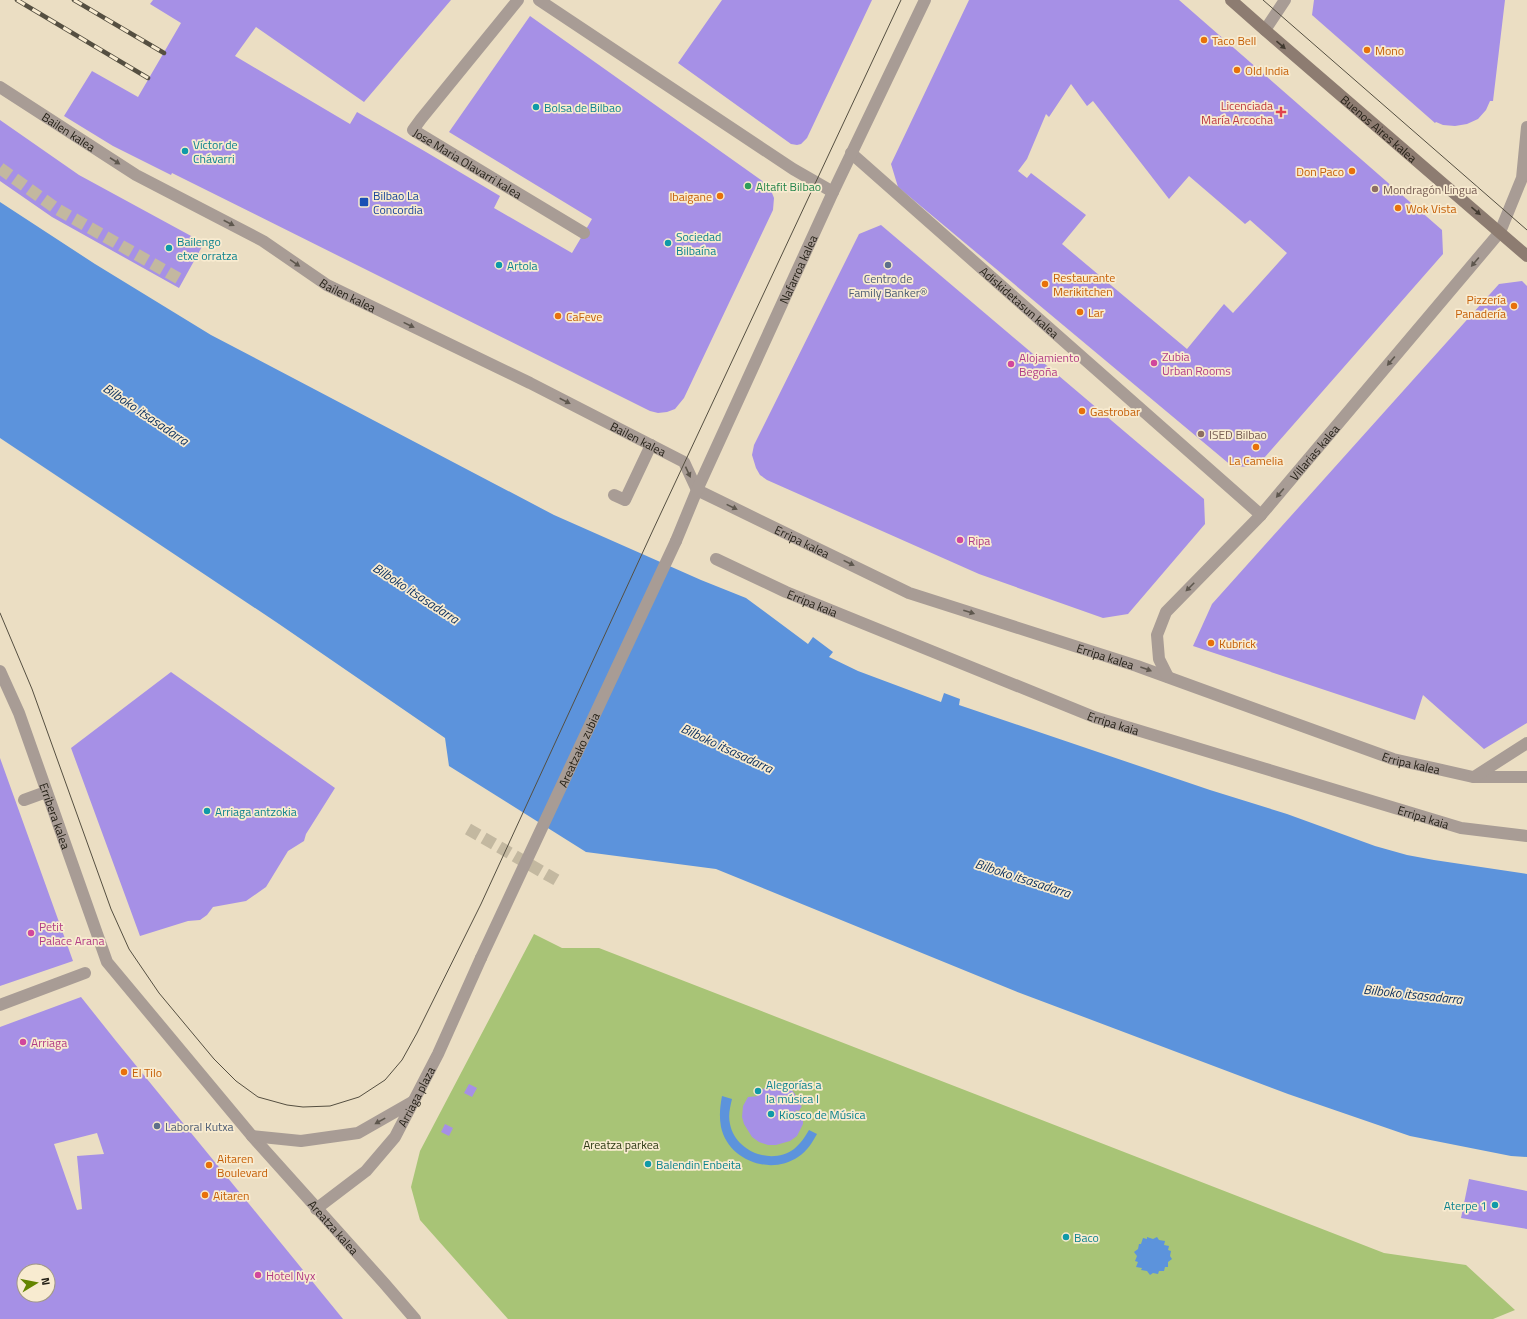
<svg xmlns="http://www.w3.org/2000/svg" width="1527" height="1319" font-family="'Titillium Web',sans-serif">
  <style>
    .green { fill: #a8c476 }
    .water { fill: #5c93dc }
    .building { fill: #a690e6; fill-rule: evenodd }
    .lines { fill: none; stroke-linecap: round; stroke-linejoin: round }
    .street-tunnel { stroke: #c3b8a0; stroke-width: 12; stroke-dasharray: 12 6; stroke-linecap: butt }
    .lane { stroke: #a89c95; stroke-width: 12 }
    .street { stroke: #a89c95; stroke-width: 12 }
    .secondary { stroke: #8d7c71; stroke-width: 12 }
    .tram { stroke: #554f41; stroke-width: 1 }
    .rail-casing { stroke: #554f41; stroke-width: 4.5 }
    .rail { stroke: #f8ebd0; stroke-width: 3; stroke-dasharray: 9; stroke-linecap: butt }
    .street-bridge { stroke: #a89c95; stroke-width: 12 }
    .oneway { fill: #423a30 }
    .oneway2 { fill: #5e574e }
    .food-dot { fill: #e8710a; stroke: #f8ebd0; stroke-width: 1.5 }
    .culture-dot { fill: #0f9aa8; stroke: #f8ebd0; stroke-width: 1.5 }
    .health-dot { fill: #e0444e; stroke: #f8ebd0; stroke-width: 1.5 }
    .leisure-dot { fill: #2e9e5b; stroke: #f8ebd0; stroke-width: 1.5 }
    .education-dot { fill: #8d6e63; stroke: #f8ebd0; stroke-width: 1.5 }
    .transit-dot { fill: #1a4fb4; stroke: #f8ebd0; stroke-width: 1.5 }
    .service-dot { fill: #5c6f8a; stroke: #f8ebd0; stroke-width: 1.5 }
    .hotel-dot { fill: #d1479c; stroke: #f8ebd0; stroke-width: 1.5 }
    .labels { text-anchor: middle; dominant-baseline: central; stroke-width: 3.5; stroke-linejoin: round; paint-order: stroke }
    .food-label { font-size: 12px; fill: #c56008; stroke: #f8ebd0; text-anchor: start }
    .health-label { font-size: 12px; fill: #be3a42; stroke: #f8ebd0; text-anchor: end }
    .culture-label { font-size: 12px; fill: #0d838f; stroke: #f8ebd0; text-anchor: start }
    .street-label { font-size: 12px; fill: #221e14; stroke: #f8ebd0 }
    .leisure-label { font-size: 12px; fill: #27864d; stroke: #f8ebd0; text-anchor: start }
    .education-label { font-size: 12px; fill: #785e54; stroke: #f8ebd0; text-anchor: start }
    .transit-label { font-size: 12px; fill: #164399; stroke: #f8ebd0; text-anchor: start }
    .service-label { font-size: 12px; fill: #4e5e75; stroke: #f8ebd0 }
    .hotel-label { font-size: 12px; fill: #b23c85; stroke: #f8ebd0; text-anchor: start }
    .park-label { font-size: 12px; fill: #2d3a14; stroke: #f8ebd0 }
    .water-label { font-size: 13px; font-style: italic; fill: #0b305f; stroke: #f8ebd0 }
  </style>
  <rect width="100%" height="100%" fill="#ebdec3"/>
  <path class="green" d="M534,934L562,948H599L1384,1253L1466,1265L1515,1310L1493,1319H508L420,1220L411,1187L420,1151Z"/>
  <path class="water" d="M0,202L95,264L211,335L554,515L701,580L746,598L808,644L813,637L833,652L829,657L858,671L941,702L944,693L960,699L959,705L1210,790L1287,814L1375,846L1407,855L1434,860L1527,874V1157L1511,1156L1410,1136L1288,1094L1015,991L716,869L586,852L449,766L445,738L279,624L0,438Z
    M722,1096L732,1099C730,1108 728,1115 730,1124C735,1151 771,1166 794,1149C801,1143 805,1137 809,1130L817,1134C812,1143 807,1151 798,1157C770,1176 728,1160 721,1127C719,1116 720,1107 722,1096Z
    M1147,1237L1153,1239L1157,1237L1159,1240L1165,1241L1164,1245L1169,1246L1168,1250L1171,1251L1170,1256L1172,1259L1168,1262V1267H1165L1164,1271H1159L1158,1274L1153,1273L1150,1275L1147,1271L1141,1270L1142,1268L1136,1267L1138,1262L1135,1261L1137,1256L1134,1252L1138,1249L1139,1244H1141L1143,1238L1147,1239Z"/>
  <path class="building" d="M153,0H451L364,102L256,27L235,56L350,124L357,112L426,152L500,196L494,208L572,253L592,219L449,132L530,16L761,180L770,188L774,198L773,210L684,398L675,409L667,412L658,413L650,411L172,173L171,175L113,146L64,116L92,71L138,97L181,23L150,4Z
    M722,0H872L807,138L801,144L797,145L791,144L678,63Z
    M969,0H1179L1442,230L1443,254L1257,466L1233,467L898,187L891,164ZM1071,84L1087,106L1093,101L1169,199L1189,176L1245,224L1250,220L1287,253L1233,313L1224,304L1187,349L1062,244L1086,215L1031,173L1027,178L1018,171L1027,159L1046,114L1049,117Z
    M1314,0H1505L1493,101H1490L1486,110L1478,119L1467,124L1455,126L1443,125L1436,122L1435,123L1312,15Z
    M0,120L79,175L204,243L179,288L52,217L0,181Z
    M881,225L1204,499L1205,524L1128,614L1103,618L979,574L767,480L760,475L756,468L752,455L754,445L859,234Z
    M1522,281L1527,286V723L1484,749L1423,695L1415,720L1193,646L1212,604L1499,284Z
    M171,672L335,788L306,834L304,841L288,851L266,887L246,901L213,907L207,915L200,920L188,921L140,936L71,748Z
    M0,758L73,961L0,986Z
    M81,997L116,1041L343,1319H0V1027ZM97,1133L104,1154L77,1156L82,1209L77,1210L54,1144ZM24,1271H48V1295H24Z
    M469,1084L477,1088L472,1097L464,1093Z
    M773,1084H781L791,1089L795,1094L799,1104L802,1106L799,1111L795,1110L803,1118V1124L797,1136L790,1141L776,1145H768L759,1142L752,1137L744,1124L742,1117L743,1106L748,1097L759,1096L754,1094L756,1088L761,1090Z
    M445,1124L453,1128L449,1136L441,1132Z
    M1469,1179L1527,1191V1229L1461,1218Z"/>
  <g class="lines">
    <path class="street-tunnel" d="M0,168L57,209L183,281
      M468,829L560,882"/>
    <path class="lane" d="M24,800L46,792"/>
    <g class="street">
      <path id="s1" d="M518,0L421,119L413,130L584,233"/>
      <path d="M539,0L793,169L833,192"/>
      <path d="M1265,30L1285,0"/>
      <path id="s2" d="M0,87L136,175L263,241L327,285L530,383L684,462L697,490"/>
      <path id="s3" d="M851,153L1261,515"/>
      <path id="s4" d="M697,490L909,593L1137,666L1393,759L1473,777H1527"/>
      <path d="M614,495L625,500L651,445"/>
      <path id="s5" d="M676,541L697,490L833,192L925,0"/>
      <path id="s6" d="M716,559L786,592L1094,717L1461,828L1527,836"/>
      <path id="s7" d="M0,671L19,713L107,962L252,1136L384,1283L415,1319"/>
      <path id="s8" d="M1168,677L1159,659L1157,635L1166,612L1261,515L1500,232L1522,178L1527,127"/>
      <path d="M1474,777L1527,743"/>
      <path d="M0,1005L85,973"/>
      <path d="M252,1136L301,1141L358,1133L414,1101"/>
      <path id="s9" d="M316,1209L366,1171L395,1137L438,1054L481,958"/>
    </g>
    <path class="secondary" id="s10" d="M1231,0L1265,30L1527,256"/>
    <path class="tram" d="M1263,0L1527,230
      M0,613L32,689L111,909L129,949L159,993L214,1059L236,1081L258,1097L287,1105L303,1107L330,1106L359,1097L385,1080L402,1060L417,1033L481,904L653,530L901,0"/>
    <defs>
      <path id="rail" d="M17,0L148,78
        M74,0L164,53"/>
    </defs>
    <use href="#rail" class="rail-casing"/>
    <use href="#rail" class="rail"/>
    <path class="street-bridge" id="s11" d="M481,958L676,541"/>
  </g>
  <defs><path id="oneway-solid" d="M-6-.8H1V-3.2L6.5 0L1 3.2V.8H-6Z"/></defs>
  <g class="oneway">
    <use href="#oneway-solid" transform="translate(1281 45) rotate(41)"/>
    <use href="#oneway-solid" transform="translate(1476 211) rotate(40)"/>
  </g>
  <g class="oneway2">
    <use href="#oneway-solid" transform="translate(115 161) rotate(33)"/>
    <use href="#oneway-solid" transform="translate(229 223) rotate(27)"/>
    <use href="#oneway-solid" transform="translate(1475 262) rotate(130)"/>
    <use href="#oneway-solid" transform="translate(295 263) rotate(35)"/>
    <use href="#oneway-solid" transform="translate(409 325) rotate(26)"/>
    <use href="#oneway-solid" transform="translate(1391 361) rotate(130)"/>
    <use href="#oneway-solid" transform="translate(565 401) rotate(27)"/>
    <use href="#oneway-solid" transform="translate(688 472) rotate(65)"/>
    <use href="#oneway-solid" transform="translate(1280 493) rotate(130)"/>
    <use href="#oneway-solid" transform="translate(732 507) rotate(26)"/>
    <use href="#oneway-solid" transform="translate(849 563) rotate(26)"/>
    <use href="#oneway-solid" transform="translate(1190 587) rotate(135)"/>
    <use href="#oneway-solid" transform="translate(969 612) rotate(18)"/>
    <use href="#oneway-solid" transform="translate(1146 669) rotate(20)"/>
    <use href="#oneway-solid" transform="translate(380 1121) rotate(151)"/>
  </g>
  <g class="food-dot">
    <circle cx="1204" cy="40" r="4"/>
    <circle cx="1367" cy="50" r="4"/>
    <circle cx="1237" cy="70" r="4"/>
    <circle cx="1352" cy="171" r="4"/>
    <circle cx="720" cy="196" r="4"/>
    <circle cx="1398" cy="208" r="4"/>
    <circle cx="1045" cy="284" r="4"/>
    <circle cx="1514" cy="306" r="4"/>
    <circle cx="1080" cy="312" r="4"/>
    <circle cx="558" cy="316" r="4"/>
    <circle cx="1082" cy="411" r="4"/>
    <circle cx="1256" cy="447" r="4"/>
    <circle cx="1211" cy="643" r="4"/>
    <circle cx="124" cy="1072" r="4"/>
    <circle cx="209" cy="1165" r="4"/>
    <circle cx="205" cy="1195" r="4"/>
  </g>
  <g class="culture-dot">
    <circle cx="536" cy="107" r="4"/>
    <circle cx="185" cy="151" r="4"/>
    <circle cx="668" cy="243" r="4"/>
    <circle cx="169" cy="248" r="4"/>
    <circle cx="499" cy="265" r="4"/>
    <circle cx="207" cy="811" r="4"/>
    <circle cx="758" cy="1091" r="4"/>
    <circle cx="771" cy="1114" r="4"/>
    <circle cx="648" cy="1164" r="4"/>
    <circle cx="1495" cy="1205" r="4"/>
    <circle cx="1066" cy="1237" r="4"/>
  </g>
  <path class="health-dot" d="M1279 106h4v4h4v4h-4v4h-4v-4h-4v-4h4z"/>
  <circle class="leisure-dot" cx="748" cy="186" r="4"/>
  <g class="education-dot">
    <circle cx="1375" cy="189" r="4"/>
    <circle cx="1201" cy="434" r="4"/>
  </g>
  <rect class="transit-dot" x="359" y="197" width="10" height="10" rx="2"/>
  <g class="service-dot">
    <circle cx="888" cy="265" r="4"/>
    <circle cx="157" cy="1126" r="4"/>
  </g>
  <g class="hotel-dot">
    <circle cx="1154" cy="363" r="4"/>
    <circle cx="1011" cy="364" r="4"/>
    <circle cx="960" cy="540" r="4"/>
    <circle cx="31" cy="933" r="4"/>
    <circle cx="23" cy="1042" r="4"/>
    <circle cx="258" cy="1275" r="4"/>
  </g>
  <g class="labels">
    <g class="food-label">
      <text x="1212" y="40">Taco Bell</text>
      <text x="1375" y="50">Mono</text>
      <text x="1245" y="70">Old India</text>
      <text x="1344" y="171" text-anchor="end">Don Paco</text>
      <text x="712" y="196" text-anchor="end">Ibaigane</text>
      <text x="1406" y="208">Wok Vista</text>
      <text x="1053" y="277">Restaurante<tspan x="1053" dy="14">Merikitchen</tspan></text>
      <text x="1506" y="299" text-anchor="end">Pizzería<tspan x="1506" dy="14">Panadería</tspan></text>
      <text x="1088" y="312">Lar</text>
      <text x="566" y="316">CaFeve</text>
      <text x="1090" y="411">Gastrobar</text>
      <text x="1256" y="460" text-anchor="middle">La Camelia</text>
      <text x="1219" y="643">Kubrick</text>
      <text x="132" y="1072">El Tilo</text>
      <text x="217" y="1158">Aitaren<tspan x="217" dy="14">Boulevard</tspan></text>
      <text x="213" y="1195">Aitaren</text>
    </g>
    <g class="health-label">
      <text x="1273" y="105">Licenciada<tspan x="1273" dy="14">María Arcocha</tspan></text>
    </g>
    <g class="culture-label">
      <text x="544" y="107">Bolsa de Bilbao</text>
      <text x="193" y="144">Víctor de<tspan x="193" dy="14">Chávarri</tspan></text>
      <text x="676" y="236">Sociedad<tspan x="676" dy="14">Bilbaína</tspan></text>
      <text x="177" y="241">Bailengo<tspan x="177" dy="14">etxe orratza</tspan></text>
      <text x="507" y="265">Artola</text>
      <text x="215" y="811">Arriaga antzokia</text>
      <text x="766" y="1084">Alegorías a<tspan x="766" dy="14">la música I</tspan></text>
      <text x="779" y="1114">Kiosco de Música</text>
      <text x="656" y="1164">Balendin Enbeita</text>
      <text x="1487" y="1205" text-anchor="end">Aterpe 1</text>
      <text x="1074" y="1237">Baco</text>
    </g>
    <g class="street-label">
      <text stroke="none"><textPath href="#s10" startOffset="196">Buenos Aires kalea</textPath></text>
      <text stroke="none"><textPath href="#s2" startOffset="82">Bailen kalea</textPath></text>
      <text stroke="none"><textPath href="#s1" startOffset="231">Jose Maria Olavarri kalea</textPath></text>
      <text stroke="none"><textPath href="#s5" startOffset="298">Nafarroa kalea</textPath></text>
      <text stroke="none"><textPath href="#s2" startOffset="406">Bailen kalea</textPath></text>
      <text stroke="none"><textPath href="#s3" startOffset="225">Adiskidetasun kalea</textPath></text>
      <text stroke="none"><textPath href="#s2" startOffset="730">Bailen kalea</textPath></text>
      <text stroke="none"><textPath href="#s8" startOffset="287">Villarias kalea</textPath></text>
      <text stroke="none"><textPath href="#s4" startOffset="117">Erripa kalea</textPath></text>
      <text stroke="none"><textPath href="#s6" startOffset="106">Erripa kaia</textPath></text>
      <text stroke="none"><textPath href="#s4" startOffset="442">Erripa kalea</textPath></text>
      <text stroke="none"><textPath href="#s6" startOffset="430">Erripa kaia</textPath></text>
      <text stroke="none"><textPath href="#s11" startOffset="230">Areatzako zubia</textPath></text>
      <text stroke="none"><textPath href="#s4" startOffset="766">Erripa kalea</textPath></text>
      <text stroke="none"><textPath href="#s7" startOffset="155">Erribera kalea</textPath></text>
      <text stroke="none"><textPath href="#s6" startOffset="754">Erripa kaia</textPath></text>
      <text stroke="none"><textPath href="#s9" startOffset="153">Arriaga plaza</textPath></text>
      <text stroke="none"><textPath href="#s7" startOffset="659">Areatza kalea</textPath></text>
    </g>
    <g class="leisure-label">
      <text x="756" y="186">Altafit Bilbao</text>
    </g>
    <g class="education-label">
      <text x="1383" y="189">Mondragón Lingua</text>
      <text x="1209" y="434">ISED Bilbao</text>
    </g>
    <g class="transit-label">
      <text x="373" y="195">Bilbao La<tspan x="373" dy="14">Concordia</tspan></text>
    </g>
    <g class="service-label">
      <text x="888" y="278">Centro de<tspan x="888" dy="14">Family Banker®</tspan></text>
      <text x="165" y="1126" text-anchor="start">Laboral Kutxa</text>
    </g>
    <g class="hotel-label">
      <text x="1162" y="356">Zubia<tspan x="1162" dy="14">Urban Rooms</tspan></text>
      <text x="1019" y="357">Alojamiento<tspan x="1019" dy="14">Begoña</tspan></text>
      <text x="968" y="540">Ripa</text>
      <text x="39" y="926">Petit<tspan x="39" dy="14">Palace Arana</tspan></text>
      <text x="31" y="1042">Arriaga</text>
      <text x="266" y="1275">Hotel Nyx</text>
    </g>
    <g class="park-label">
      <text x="621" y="1144">Areatza parkea</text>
    </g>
    <g class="water-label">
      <text transform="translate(146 414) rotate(34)">Bilboko itsasadarra</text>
      <text transform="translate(416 593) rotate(33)">Bilboko itsasadarra</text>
      <text transform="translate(727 748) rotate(25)">Bilboko itsasadarra</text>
      <text transform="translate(1023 878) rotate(18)">Bilboko itsasadarra</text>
      <text transform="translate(1413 994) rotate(6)">Bilboko itsasadarra</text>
    </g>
  </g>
  <g transform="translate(36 1283) rotate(80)"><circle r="19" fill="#f8ebd0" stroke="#a29985"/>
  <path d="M0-3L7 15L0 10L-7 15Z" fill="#648500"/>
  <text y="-6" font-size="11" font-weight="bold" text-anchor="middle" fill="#221e14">N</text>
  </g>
</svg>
